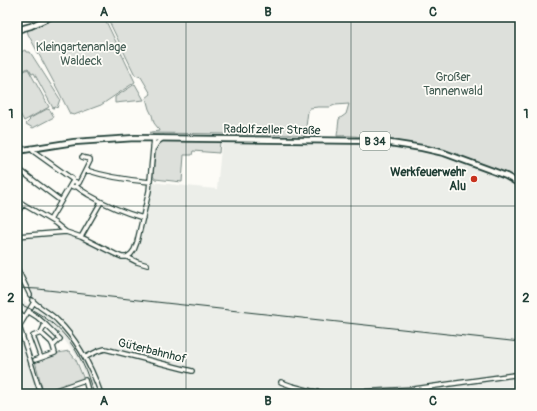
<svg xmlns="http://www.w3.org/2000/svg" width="537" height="411" font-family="Pangolin,sans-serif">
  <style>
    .built { fill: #eceee9 }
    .green { fill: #dde0db; stroke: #7e8e88 }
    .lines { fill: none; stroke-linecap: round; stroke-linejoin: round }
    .minor-casing { stroke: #1f3d34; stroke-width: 6 }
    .major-casing { stroke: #1f3d34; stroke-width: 8 }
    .minor { stroke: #fdfcf7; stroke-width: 3.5 }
    .major { stroke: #fdfcf7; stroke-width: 4.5 }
    .rail { stroke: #1f3d34; stroke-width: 1 }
    .grid { fill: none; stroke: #1f3d34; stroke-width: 1; stroke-opacity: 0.55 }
    .poi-dot { fill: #c8321e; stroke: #fdfcf7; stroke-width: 1.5 }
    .labels { text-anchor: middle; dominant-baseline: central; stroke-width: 3.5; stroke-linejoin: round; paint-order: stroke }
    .shield { fill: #fdfcf7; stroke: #62766e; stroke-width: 1 }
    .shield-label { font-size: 11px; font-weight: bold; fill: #1f3d34 }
    .park-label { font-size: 12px; fill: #455e55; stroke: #fdfcf7 }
    .street-label { font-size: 12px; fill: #1f3d34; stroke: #fdfcf7 }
    .poi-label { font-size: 12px; font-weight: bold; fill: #1f3d34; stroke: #fdfcf7; text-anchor: end }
    .neatline { fill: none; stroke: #1f3d34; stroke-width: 1.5 }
    .grid-label { font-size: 13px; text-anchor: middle; font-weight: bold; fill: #1f3d34 }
  </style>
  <rect width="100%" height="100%" fill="#fdfcf7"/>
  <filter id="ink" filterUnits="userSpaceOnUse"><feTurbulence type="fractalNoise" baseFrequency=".025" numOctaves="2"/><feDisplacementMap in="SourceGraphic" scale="8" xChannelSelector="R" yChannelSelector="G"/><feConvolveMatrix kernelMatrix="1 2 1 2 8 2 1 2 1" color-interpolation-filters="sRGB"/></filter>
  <g filter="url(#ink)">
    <path class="built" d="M222,139L377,141L444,153L520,184V394H101L93,373L68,331L34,302L28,284L17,268V236L66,232L124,257L134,249L150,182L205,188L217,189Z
      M17,286L22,298L27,304L49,317L66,333L74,342L86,364L96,394H90L81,367L76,356L63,338L55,330L32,313L17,307Z
      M17,331L38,394H17Z"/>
    <path class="green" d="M53,17H104L135,82L101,105L74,115L70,114L59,92L28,34L27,29Z
      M107,17H520V181C476,158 427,144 377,139C363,137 352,135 337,136L339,119L346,114L349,104L335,105L330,107H318L310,108L308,111L305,135L149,133L151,132L159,131L158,128L154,123L152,115L149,109L146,98L151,94L141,77L135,75Z
      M25,50L26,52H30L60,99L57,108L56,107L53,108L34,73L32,74L28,68L17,74V54Z
      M28,69L49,107L24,121L17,108V75Z
      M135,84L144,100L115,103V97Z
      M47,109L50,110L54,117L33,128L26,124L30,120L29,119Z
      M168,140L220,141L219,153L193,151L192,155H184L182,182L155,179L153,176C154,169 154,149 159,144C162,141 165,141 168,140Z
      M69,351L76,360L83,377V380L43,392L35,361L58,353Z"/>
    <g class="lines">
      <defs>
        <path id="minor" d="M31,148L33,151L72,179L73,181
          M154,148L157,143L163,138
          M17,168L61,201
          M86,170C107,177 128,180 150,182
          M77,184L76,182L73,181L71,184V186L74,187L76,186L77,184L79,183L90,161V159L85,158L82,157
          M76,186C80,190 85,192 89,195C108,206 122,212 143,218
          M17,200L23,204L55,223
          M17,213L23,204
          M50,220L71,184
          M55,223L66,232L81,237L115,254L122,257H127L131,254L134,250L137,242L149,191L154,138
          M17,236L66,232
          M81,237L101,202
          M127,257L137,262L147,265
          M17,268L30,295
          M32,300C39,308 49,312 57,320C78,340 91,366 101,394
          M34,302L20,325V329L41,394
          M17,312L25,317
          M29,312L37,317L45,324L41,333L33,336L41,358L35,360
          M17,315L20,325
          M41,333L51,342L53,346L60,339L45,324
          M86,357L98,351L105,349L192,371
          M41,358L55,353L53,346
          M281,382L292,386L311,391L324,393H341L414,389L514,375H520
          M64,388L66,394
          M44,394L85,380L89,394
          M497,394L520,391"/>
        <path id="major" d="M17,30L31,26L50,17
          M17,151L74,142L135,138L377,141L422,148L444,153L493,171L506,176L520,184"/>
      </defs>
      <use href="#minor" class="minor-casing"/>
      <use href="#major" class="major-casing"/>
      <use href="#minor" class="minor"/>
      <use href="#major" class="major"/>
      <path class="rail" d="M17,288L38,289L520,342
        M17,303C46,314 69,334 82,362C87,372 90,383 94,394"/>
    </g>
  </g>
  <path class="grid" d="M186,17V394M351,17V394M17,206H520"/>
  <circle class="poi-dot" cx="474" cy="179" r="4"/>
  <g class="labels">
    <rect class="shield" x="360" y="132" width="30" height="18" rx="3"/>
    <g class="shield-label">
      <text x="375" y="141">B 34</text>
    </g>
    <g class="park-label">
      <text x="81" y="47">Kleingartenanlage<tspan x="81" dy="14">Waldeck</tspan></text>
      <text x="453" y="77">Großer<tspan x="453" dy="14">Tannenwald</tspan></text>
    </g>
    <g class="street-label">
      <text transform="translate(272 130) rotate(1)">Radolfzeller Straße</text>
      <text transform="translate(152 351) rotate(14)">Güterbahnhof</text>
    </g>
    <g class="poi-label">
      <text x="466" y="172">Werkfeuerwehr<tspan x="466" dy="14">Alu</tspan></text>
    </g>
  </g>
  <rect width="537" height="411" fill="none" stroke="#fdfcf7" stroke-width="44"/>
  <rect x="22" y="22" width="493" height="367" class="neatline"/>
  <g class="grid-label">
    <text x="104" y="16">A</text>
    <text x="268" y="16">B</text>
    <text x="433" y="16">C</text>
    <text x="11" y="118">1</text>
    <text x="526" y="118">1</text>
    <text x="11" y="302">2</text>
    <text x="526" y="302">2</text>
    <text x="104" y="405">A</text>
    <text x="268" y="405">B</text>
    <text x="433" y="405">C</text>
  </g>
</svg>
